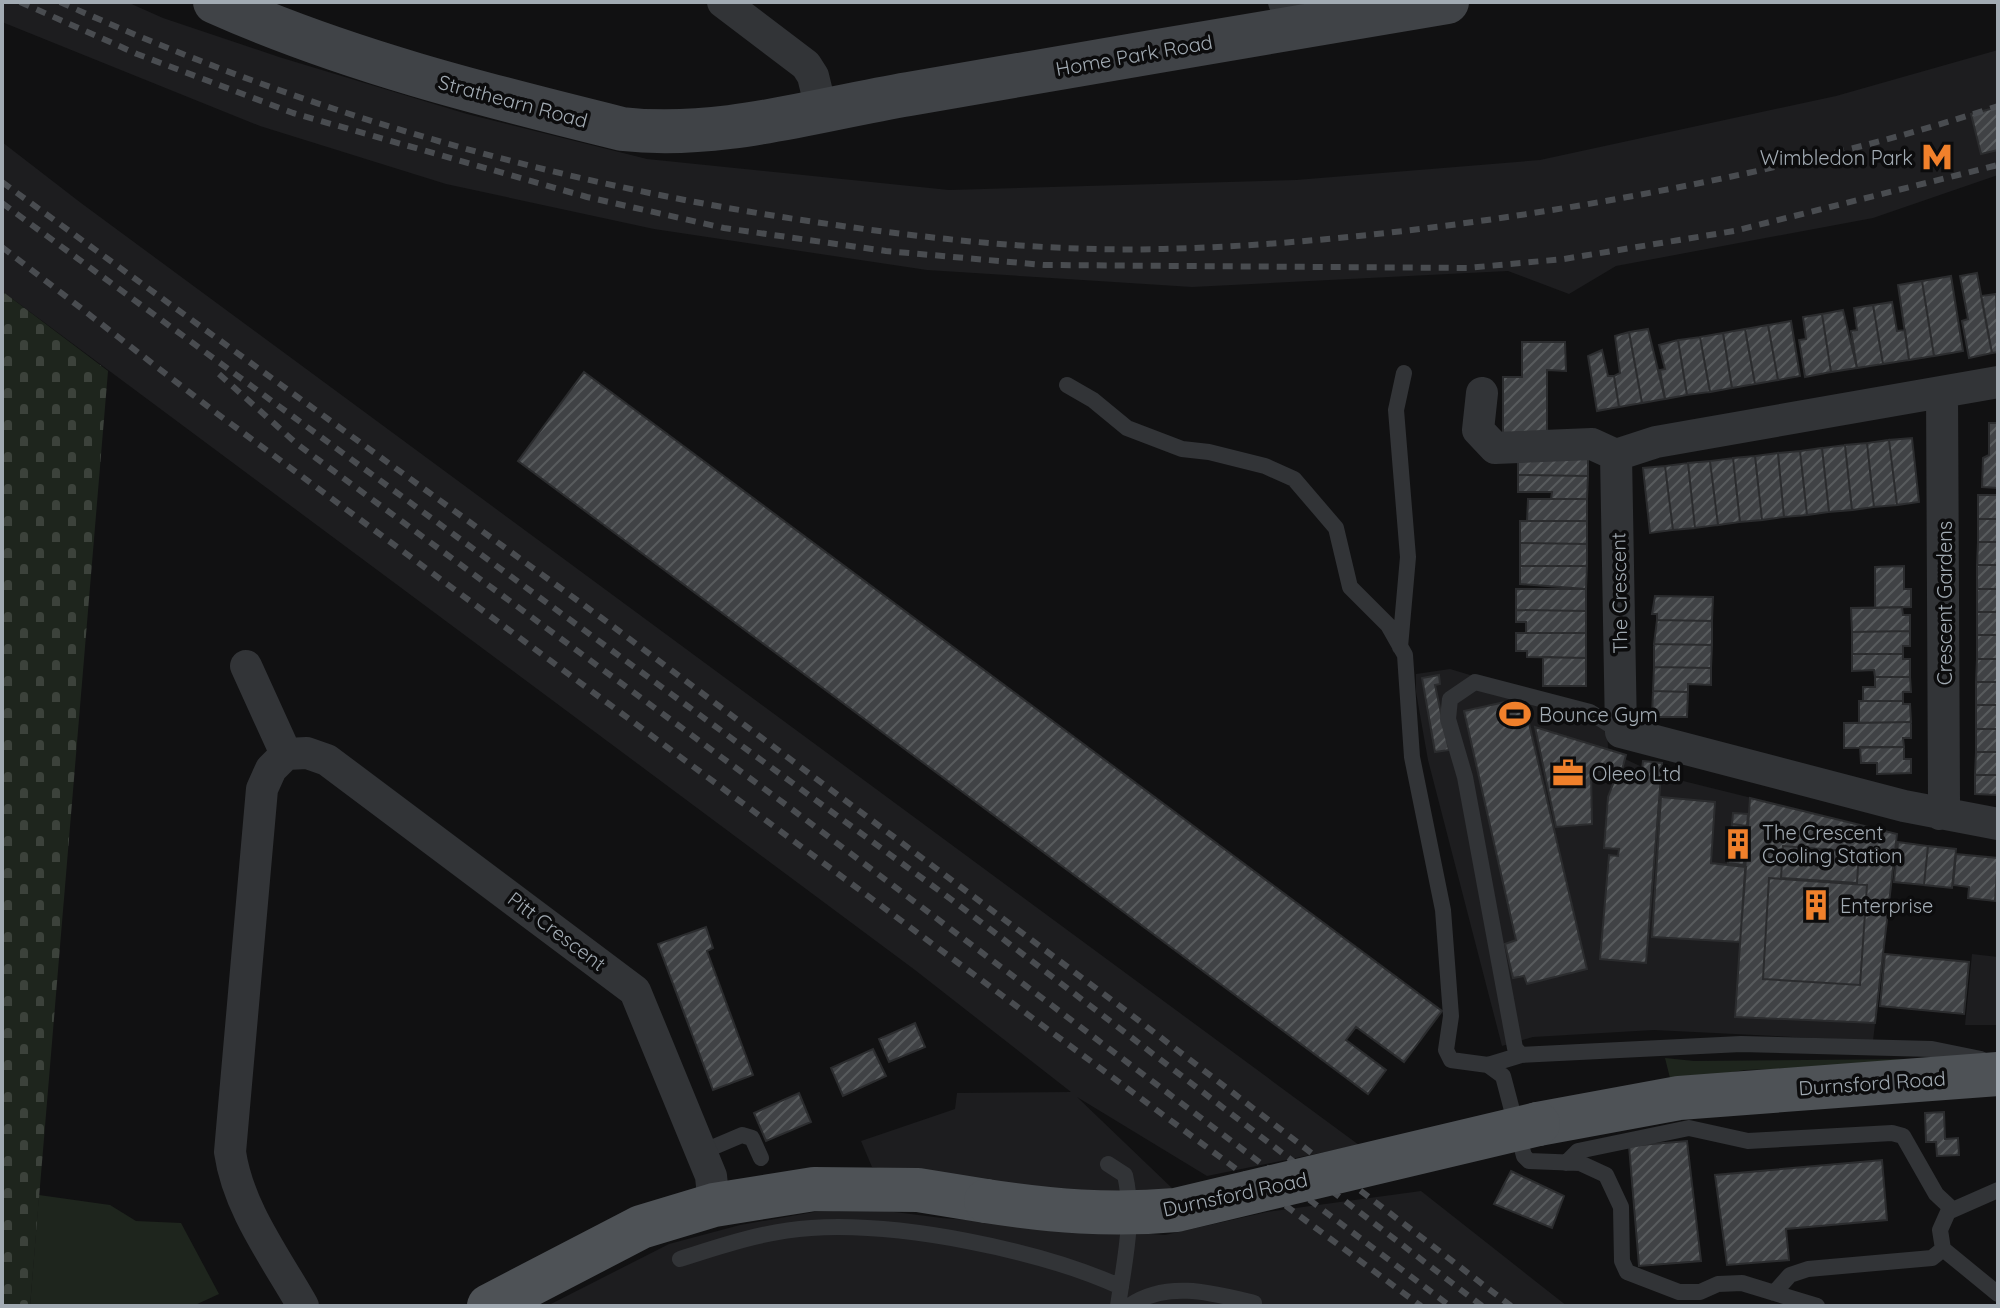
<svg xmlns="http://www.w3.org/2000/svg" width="2000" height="1308" font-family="Quicksand,sans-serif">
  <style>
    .built { fill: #1d1d1f }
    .green { fill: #1e251d }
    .cemetery { fill: url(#cemetery-stones) }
    .building { fill: url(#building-hatch); stroke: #2b2c2e; stroke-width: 2 }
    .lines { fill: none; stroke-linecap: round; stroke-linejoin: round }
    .lane { stroke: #323437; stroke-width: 16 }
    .street { stroke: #323437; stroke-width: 32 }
    .secondary { stroke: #404347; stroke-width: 44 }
    .primary { stroke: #4e5256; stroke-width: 44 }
    .rail { stroke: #494c50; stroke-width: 6; stroke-dasharray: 10 8; stroke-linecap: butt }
    .primary-bridge { stroke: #4e5256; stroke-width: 44 }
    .labels { text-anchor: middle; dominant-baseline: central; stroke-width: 7; stroke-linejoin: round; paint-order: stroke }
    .street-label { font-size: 20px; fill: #a2abb3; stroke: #0c0c0d }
    .poi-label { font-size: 20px; fill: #a2abb3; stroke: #0c0c0d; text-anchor: start }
  </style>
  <defs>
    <pattern id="cemetery-stones" width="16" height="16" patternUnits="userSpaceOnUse" patternTransform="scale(2)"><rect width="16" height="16" fill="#1e251d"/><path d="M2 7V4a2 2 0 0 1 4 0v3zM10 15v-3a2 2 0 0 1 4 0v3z" fill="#3c423b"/></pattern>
    <pattern id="building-hatch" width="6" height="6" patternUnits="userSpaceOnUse" patternTransform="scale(2)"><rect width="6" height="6" fill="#404245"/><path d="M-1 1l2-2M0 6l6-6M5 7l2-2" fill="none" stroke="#585b5d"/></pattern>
  </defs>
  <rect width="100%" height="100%" fill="#111112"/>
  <path class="built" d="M2,2H127L163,18L279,57L467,114L647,159L949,190L1296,180L1540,160L1836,96L1998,50V175L1873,218L1616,266L1569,294L1508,271L1192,287L927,270L654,229L446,184L260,126L2,22Z
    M2,142L81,203L1359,1145L1207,1176L1077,1097L1174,1190L1062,1193L872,1167L861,1141L955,1109L957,1093L1071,1092L915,970L2,291Z
    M1450,669L1567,704L1607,710L1608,751L1659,775L1897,834L1873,1041L1654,1030L1533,1037L1502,1046L1428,760L1416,692V674Z
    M1972,954L1998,957V1025H1965Z
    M1421,1191L1567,1306H547L669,1244L740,1225L814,1212L871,1209L942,1218L1165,1235L1267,1212Z"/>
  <path class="green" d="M1665,1058L1694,1061L1914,1059L1907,1064L1745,1070L1671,1082Z
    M39,1195L110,1205L136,1221L181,1223L219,1294L193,1306H30Z"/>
  <path class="cemetery" d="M2,291L108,371L30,1306H2Z"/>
  <path class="building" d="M1998,107V150L1981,154L1971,114Z
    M1977,273L1992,353L1969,358L1962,321L1968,319L1960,276Z
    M1951,276L1963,351L1934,356L1922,281Z
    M1922,281L1934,356L1909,360L1898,285Z
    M1996,294L1998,352L1992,353L1981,296Z
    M1892,302L1897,331L1905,330L1909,360L1883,364L1873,305Z
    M1873,305L1883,364L1857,368L1851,331L1857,330L1854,308Z
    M1843,310L1857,368L1831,372L1822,314Z
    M1822,314L1831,372L1805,377L1799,340L1806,339L1803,317Z
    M1791,321L1800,376L1778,380L1768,325Z
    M1768,325L1778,380L1755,384L1745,329Z
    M1648,329L1665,399L1642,403L1629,332Z
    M1745,329L1755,384L1732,388L1723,333Z
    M1629,332L1642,403L1619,407L1614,376L1620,373L1615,336Z
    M1723,333L1732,388L1710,392L1700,337Z
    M1700,337L1710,392L1687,395L1678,340Z
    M1678,340L1687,395L1665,399L1660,370L1665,369L1659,345Z
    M1522,342H1565L1566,371L1547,370V433H1503V377H1522Z
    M1602,350L1608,376H1614L1619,407L1597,411L1588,356Z
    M584,372L1442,1011L1404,1062L1356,1027L1346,1040L1386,1070L1368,1094L518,461Z
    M1989,423H1998V488L1982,487L1983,458L1989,455Z
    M1912,438L1919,502L1897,505L1889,440Z
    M1889,440L1897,505L1874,507L1867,443Z
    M1867,443L1874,507L1852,510L1845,445Z
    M1845,445L1852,510L1829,512L1822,448Z
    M1822,448L1829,512L1807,515L1800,451Z
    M1800,451L1807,515L1784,517L1778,453Z
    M1588,453V476L1518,475V460Z
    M1778,453L1784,517L1762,520L1755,456Z
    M1755,456L1762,520L1740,522L1733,458Z
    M1733,458L1740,522L1718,525L1710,461Z
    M1710,461L1718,525L1695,528L1688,463Z
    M1688,463L1695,528L1673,530L1665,466Z
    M1665,466L1673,530L1650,533L1643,468Z
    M1518,475L1588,476L1587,499H1551L1552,492H1518Z
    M1978,495H1998V519H1978Z
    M1528,499H1587V521H1527Z
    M1978,519H1998V542H1978Z
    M1520,521H1587V544L1520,543Z
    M1978,542H1998V565H1977Z
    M1520,543L1587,544V566H1520Z
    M1977,565H1998V589H1977Z
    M1520,566H1587L1586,589L1520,584Z
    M1904,566V589H1911V607L1875,608V567Z
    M1516,589H1586V611L1516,610Z
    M1977,589H1998V612H1977Z
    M1655,596L1713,597L1712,621L1657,620V614H1652Z
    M1902,607L1903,615H1910V631L1852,632L1851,608Z
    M1516,610L1586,611V633H1526V622H1516Z
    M1977,612H1998V635H1977Z
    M1657,620L1712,621V645L1654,644Z
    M1910,631V646H1903V654H1852V632Z
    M1516,633H1586V658L1527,657V651H1516Z
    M1977,635H1998V659H1977Z
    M1654,644L1712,645L1711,668L1654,667Z
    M1852,654H1903V659H1910V677H1875L1874,670L1852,671Z
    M1543,657L1586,658V686H1543Z
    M1977,659H1998V682H1976Z
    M1654,667L1711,668V685L1688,684V692L1653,691Z
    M1439,675L1440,684L1435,685L1449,750L1435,752L1422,678Z
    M1875,677H1910L1911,692H1903V701H1863V687H1875Z
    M1976,682H1998V705H1976Z
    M1653,691L1688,692L1687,717H1652Z
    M1523,698L1587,969L1527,984L1524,976L1513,978L1505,944L1516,940L1464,711Z
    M1859,701H1903V704H1910L1911,722L1859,723Z
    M1976,705H1998V729H1976Z
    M1911,722V738H1903L1904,747L1844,748V723Z
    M1535,727L1626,755L1620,777L1591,769L1592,824L1556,827Z
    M1976,729H1998V752H1976Z
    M1860,747H1904V759H1911V773L1877,774V763H1861Z
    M1976,752H1998V775H1975Z
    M1643,761L1662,763L1646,963L1600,959L1609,855L1618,856L1619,849L1604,848L1608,797L1615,779H1627L1628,769L1642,770Z
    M1975,775H1998V795L1975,794Z
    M1661,797L1715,802L1711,863L1746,867L1740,942L1652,937Z
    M1750,798L1897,834L1875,1023L1735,1017Z
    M1733,813L1748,814L1747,826L1732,824Z
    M1732,824L1747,826L1744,865L1728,863Z
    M1898,842L1928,846L1924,885L1894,882Z
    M1783,846L1859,852L1857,883L1781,878Z
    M1928,846L1956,849L1952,888L1924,885Z
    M1956,854L1998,858L1995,901L1968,898L1969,887L1953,885Z
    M1769,878L1867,885L1860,985L1763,979Z
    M706,927L713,948L707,951L753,1075L713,1090L658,944Z
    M1885,954L1969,962L1964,1014L1880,1006Z
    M915,1023L925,1047L889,1062L879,1039Z
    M873,1049L886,1076L843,1096L831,1068Z
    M799,1093L811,1122L766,1141L754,1113Z
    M1944,1112L1945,1139L1958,1138L1959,1155L1937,1156L1936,1142H1926L1925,1113Z
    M1687,1141L1701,1261L1639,1266L1629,1146Z
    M1882,1160L1887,1220L1786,1229L1789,1260L1727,1265L1715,1175Z
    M1511,1171L1564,1196L1552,1228L1494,1204Z"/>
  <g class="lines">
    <path class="lane" d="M1067,385L1093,400L1127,428L1182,449L1209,452L1265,466L1294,479L1336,528L1350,587L1388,625L1405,655L1412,757L1443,910L1451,1016L1446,1050L1451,1060L1488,1065L1521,1055L1741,1044L1932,1049L1981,1059
      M1400,647L1408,557L1396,410L1404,373
      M1521,1055L1515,1048L1465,777L1448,719L1450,699L1475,682L1590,712L1621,732
      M1488,1065L1503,1076L1524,1156L1529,1161L1580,1163L1606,1175L1621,1207L1622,1261L1627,1272L1679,1292H1700L1718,1284L1742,1283L1817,1306
      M702,1152L742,1135L752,1138L761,1158
      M1566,1163L1578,1151L1689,1128L1748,1141L1892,1133L1903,1136L1936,1194L1952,1209
      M1108,1164L1125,1175C1135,1218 1124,1263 1118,1306
      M1998,1190L1948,1212L1940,1230L1943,1249L1998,1294
      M680,1259C723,1245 765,1231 811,1228C900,1222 1040,1250 1121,1287
      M1774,1293L1790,1275L1808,1269L1932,1258L1943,1249
      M1129,1306C1167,1280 1213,1293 1254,1303"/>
    <path class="street" d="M723,2L806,65L813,76L821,109
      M1284,2L1296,27
      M1998,382L1656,442L1616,455L1621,732L1904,806L1998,824
      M1482,393L1478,430L1495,448L1592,444L1616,455
      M246,666L286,754
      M1940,814L1944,800L1942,392
      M303,1306C276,1258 238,1208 230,1152L262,789L271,769L286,754L307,753L327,760L635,991L711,1176L714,1205"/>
    <path class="secondary" d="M215,2C345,60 484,95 622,129C719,140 814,110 909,94C1088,63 1268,32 1447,2"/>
    <path class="primary" d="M1538,1124L1679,1098L1998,1074
      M489,1306L641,1227L714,1205L814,1189L918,1190L986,1201"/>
    <path class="rail" d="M20,2L137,54L293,113L587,197L724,228L886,251L1044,265L1467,268L1564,259L1734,231L1998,165
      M60,2C301,111 554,184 815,222C930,239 1047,252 1163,249C1310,245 1456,227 1600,202C1734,178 1868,149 1998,106
      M2,182L603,619L1125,1010L1511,1306
      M2,203L956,903L1482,1306
      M2,247L215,412L1421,1306
      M219,374L297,444L793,810L1450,1306"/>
    <path class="primary-bridge" d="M986,1201C1051,1211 1110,1216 1176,1210L1538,1124"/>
  </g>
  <defs>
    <symbol id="metro-bare" viewBox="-9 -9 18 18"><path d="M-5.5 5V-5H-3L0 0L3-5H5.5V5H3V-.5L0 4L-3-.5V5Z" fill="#f0802b" stroke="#0c0c0d" stroke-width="2.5" paint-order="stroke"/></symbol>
    <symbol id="stadium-bare" viewBox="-9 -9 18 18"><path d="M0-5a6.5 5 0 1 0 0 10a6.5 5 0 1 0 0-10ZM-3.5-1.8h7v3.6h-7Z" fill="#f0802b" stroke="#0c0c0d" stroke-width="2.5" paint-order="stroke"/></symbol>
    <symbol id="office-bare" viewBox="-9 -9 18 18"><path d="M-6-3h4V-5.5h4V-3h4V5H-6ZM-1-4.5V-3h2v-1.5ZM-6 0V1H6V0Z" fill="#f0802b" stroke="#0c0c0d" stroke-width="2.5" paint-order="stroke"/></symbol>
    <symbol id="building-bare" viewBox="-9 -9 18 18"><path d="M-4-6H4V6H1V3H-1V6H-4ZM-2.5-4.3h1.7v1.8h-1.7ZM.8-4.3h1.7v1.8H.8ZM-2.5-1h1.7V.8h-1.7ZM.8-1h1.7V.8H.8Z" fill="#f0802b" stroke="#0c0c0d" stroke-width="2.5" paint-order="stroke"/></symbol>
  </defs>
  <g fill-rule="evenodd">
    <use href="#metro-bare" x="1915" y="135" width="44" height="44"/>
    <use href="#stadium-bare" x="1493" y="692" width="44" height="44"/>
    <use href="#office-bare" x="1546" y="751" width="44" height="44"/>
    <use href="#building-bare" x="1716" y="822" width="44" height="44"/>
    <use href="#building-bare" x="1794" y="883" width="44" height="44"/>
  </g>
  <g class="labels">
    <g class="street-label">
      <text transform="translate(1134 55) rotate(-10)">Home Park Road</text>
      <text transform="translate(513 101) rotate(15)">Strathearn Road</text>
      <text transform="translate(1619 593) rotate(-91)">The Crescent</text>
      <text transform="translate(1944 603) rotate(-90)">Crescent Gardens</text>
      <text transform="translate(557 931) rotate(37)">Pitt Crescent</text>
      <text transform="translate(1872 1083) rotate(-4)">Durnsford Road</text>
      <text transform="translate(1235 1194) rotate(-12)">Durnsford Road</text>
    </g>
    <g class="poi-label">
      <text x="1913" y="157" text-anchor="end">Wimbledon Park</text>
      <text x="1539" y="714">Bounce Gym</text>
      <text x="1592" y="773">Oleeo Ltd</text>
      <text x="1762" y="832">The Crescent<tspan x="1762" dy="23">Cooling Station</tspan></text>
      <text x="1840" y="905">Enterprise</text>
    </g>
  </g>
  <rect width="2000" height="1308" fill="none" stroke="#a2abb3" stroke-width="8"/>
</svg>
